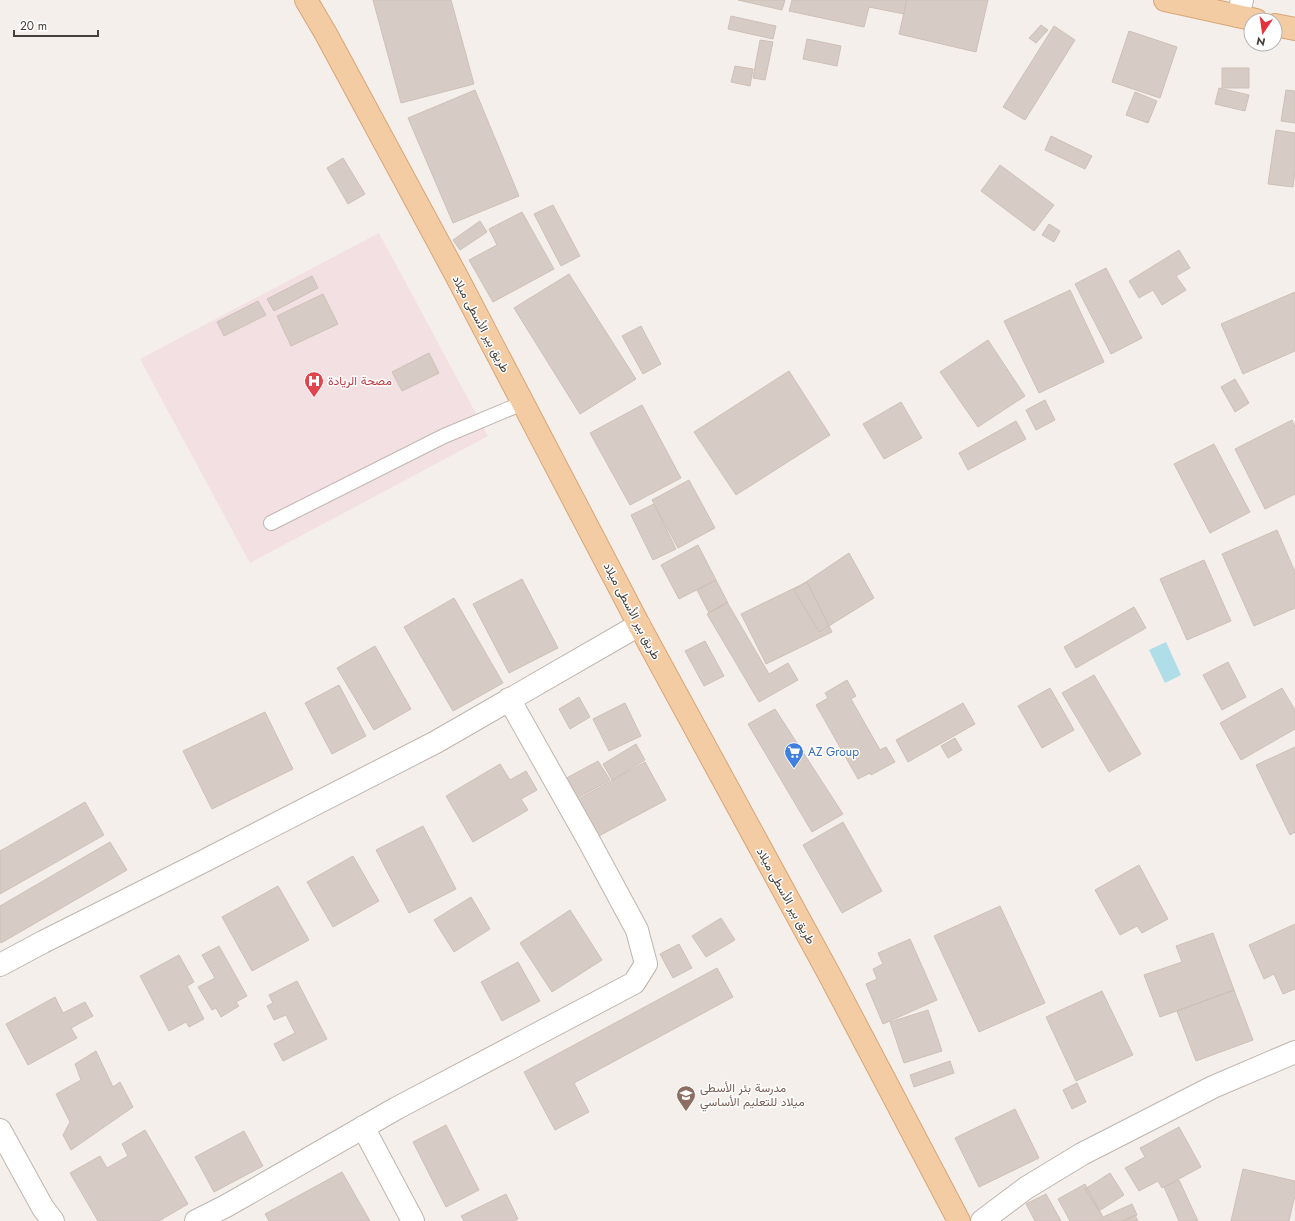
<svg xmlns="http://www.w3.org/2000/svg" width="1295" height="1221" font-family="Jost,Vazirmatn,sans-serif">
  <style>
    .medical { fill: #f3e0e2 }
    .water { fill: #afdee9 }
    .building { fill: #d7ccc5; stroke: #cec0b6 }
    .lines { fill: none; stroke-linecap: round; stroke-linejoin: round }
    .lane-casing { stroke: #bfb5af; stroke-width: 16 }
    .street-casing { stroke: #bfb5af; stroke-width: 24 }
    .primary-casing { stroke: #d8a575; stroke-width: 24 }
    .lane { stroke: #fff; stroke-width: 14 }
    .street { stroke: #fff; stroke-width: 22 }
    .primary { stroke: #f4cca4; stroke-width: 22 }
    .labels { text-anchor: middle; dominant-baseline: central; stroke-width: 3; stroke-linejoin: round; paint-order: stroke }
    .street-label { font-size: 12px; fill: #473f3a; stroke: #fff }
    .health-label { font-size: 12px; fill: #be3a42; stroke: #fff; text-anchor: start }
    .shop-label { font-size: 12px; fill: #366cbe; stroke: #fff; text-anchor: start }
    .education-label { font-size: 12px; fill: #785e54; stroke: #fff; text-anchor: start }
  </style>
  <rect width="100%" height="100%" fill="#f4efeb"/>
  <path class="medical" d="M379,233L488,436L250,563L140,359Z"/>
  <path class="water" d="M1166,642L1181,675L1165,683L1149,650Z"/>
  <path class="building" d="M373,0H451L474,84L401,103Z
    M738,0H785L782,10Z
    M792,0H906L904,14L869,7L864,27L789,11Z
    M907,0H988L976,52L899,34Z
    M731,16L776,26L773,39L728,29Z
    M1041,25L1048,30L1036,43L1029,38Z
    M1054,26L1075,40L1025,120L1003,107Z
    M1129,31L1177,47L1160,98L1112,82Z
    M807,39L841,46L837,66L803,59Z
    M760,40L773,42L765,80L753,78Z
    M735,66L753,69L750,86L731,82Z
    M1222,68H1249V88H1222Z
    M1219,88L1249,95L1245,111L1215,104Z
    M475,90L519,196L453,223L408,118Z
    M1286,90L1295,91V123L1281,121Z
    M1135,92L1157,101L1148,123L1126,115Z
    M1276,130L1295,133V172L1293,187L1268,184Z
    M1051,136L1092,156L1085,169L1045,150Z
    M343,158L365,194L348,204L327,168Z
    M1000,165L1054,205L1034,231L981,191Z
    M553,205L580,256L561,266L534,214Z
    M522,212L554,269L493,302L469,260L497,245L489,229Z
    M480,221L487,232L460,250L453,240Z
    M1049,224L1060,231L1054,242L1042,235Z
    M1179,250L1190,268L1176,276L1186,290L1162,305L1153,290L1139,298L1129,281Z
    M1106,268L1142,338L1111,354L1075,284Z
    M569,274L636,379L580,414L514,308Z
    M312,276L318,288L274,311L267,299Z
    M1070,290L1104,362L1039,393L1004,321Z
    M1295,292V351L1243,374L1221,324Z
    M323,294L338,324L291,346L277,316Z
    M258,301L266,315L224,336L217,322Z
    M641,326L661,364L643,374L622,336Z
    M988,340L1025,396L978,427L940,372Z
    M429,353L439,373L402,391L392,372Z
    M789,371L830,435L736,495L694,432Z
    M1235,379L1249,403L1235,412L1221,387Z
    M1045,400L1055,420L1036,430L1026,410Z
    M901,402L922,438L884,459L863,424Z
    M642,405L681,478L630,505L590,433Z
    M1292,420L1295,427V494L1265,509L1235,449Z
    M1016,421L1026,439L968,470L959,453Z
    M1214,444L1250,512L1210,533L1174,464Z
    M689,480L715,528L678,548L652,500Z
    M654,504L676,549L653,560L631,515Z
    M1277,530L1295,572V608L1254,626L1222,554Z
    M698,545L716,580L679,599L661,565Z
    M849,553L874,598L819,632L794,590Z
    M1204,560L1231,621L1187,640L1160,579Z
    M522,579L558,648L509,673L473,604Z
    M716,580L728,603L709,613L697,590Z
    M807,582L832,632L766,664L741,614Z
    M454,598L503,683L453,711L404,627Z
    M727,602L769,674L788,663L798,680L759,702L707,614Z
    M1134,607L1146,628L1076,668L1064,647Z
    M705,641L724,676L704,686L685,651Z
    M375,646L411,709L374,730L337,668Z
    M1228,662L1246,697L1222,710L1203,675Z
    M1094,675L1141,754L1109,772L1062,693Z
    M847,680L856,696L851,699L880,750L886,747L895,762L871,775L870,773L858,779L816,705L828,698L825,693Z
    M339,685L366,736L332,754L305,703Z
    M1050,688L1074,730L1042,748L1018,706Z
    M1282,688L1295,710V729L1241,760L1220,723Z
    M579,697L590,717L570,729L559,709Z
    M625,703L641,736L609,751L593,719Z
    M963,703L975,724L908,762L896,740Z
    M775,709L843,814L812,832L748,724Z
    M265,712L293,769L212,809L183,751Z
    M955,738L962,750L948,758L941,746Z
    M636,744L645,760L612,780L603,764Z
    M1295,747V832L1290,835L1256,765Z
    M598,761L610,780L572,801L561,781Z
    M645,762L666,800L597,837L577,800Z
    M500,764L510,780L526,771L537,790L521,799L528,810L473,842L446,796Z
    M85,802L104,835L0,894V851Z
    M843,822L882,891L842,913L803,845Z
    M423,826L456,889L409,913L376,850Z
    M110,842L127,870L1,943L0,941V906Z
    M353,856L379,901L333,927L307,882Z
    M1139,865L1168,919L1142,933L1137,926L1120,935L1095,890Z
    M278,886L309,940L252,971L222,917Z
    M471,897L490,929L454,952L434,920Z
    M1000,906L1045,1003L979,1032L934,936Z
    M570,910L602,960L552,992L520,943Z
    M721,918L735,940L706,957L692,936Z
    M1295,924V989L1283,994L1274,974L1264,979L1249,945Z
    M1213,933L1234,990L1160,1017L1144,975L1182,962L1176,946Z
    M910,939L937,1000L883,1024L866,984L877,979L873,969L883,964L878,953Z
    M679,944L692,968L673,978L660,954Z
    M219,946L247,996L236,1002L239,1006L221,1017L216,1008L212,1010L198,987L215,978L202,955Z
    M179,955L194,982L187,986L204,1019L189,1027L186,1022L169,1031L140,976Z
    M518,962L540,1001L502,1021L481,982Z
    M717,968L733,997L574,1083L589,1112L555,1130L524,1072Z
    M297,981L327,1039L283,1061L274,1044L295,1033L286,1015L274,1020L267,1006L273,1003L269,995Z
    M1234,990L1253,1040L1196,1061L1177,1011Z
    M1102,991L1133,1055L1076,1081L1046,1017Z
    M55,997L63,1013L85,1002L93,1016L71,1028L77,1038L28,1065L6,1024Z
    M928,1010L942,1051L904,1063L890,1022Z
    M96,1051L113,1087L120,1082L133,1107L71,1150L63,1135L70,1122L56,1094L81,1080L75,1064Z
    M950,1061L954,1073L914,1087L910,1075Z
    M1077,1083L1086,1102L1072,1109L1063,1090Z
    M1015,1109L1039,1158L979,1187L955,1138Z
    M446,1125L479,1190L446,1207L413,1142Z
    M1179,1127L1201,1167L1162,1188L1158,1181L1139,1191L1125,1168L1145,1157L1140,1148Z
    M145,1130L188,1204L159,1221H98L70,1173L100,1156L107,1168L128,1156L122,1144Z
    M244,1131L263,1166L214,1192L195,1157Z
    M1243,1169L1295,1181V1195L1289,1221H1231Z
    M342,1172L370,1221H269L265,1214Z
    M1110,1173L1124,1195L1099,1211L1085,1189Z
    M1179,1180L1198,1221H1179L1164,1187Z
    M1085,1184L1103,1217L1132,1204L1137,1215L1124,1221H1070L1058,1199Z
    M506,1194L518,1219L514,1221H464L461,1216Z
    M1046,1194L1061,1221H1035L1026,1204Z
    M1135,1215L1138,1221H1122Z"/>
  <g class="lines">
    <defs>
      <path id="lane" d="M271,523L444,436L523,403"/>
      <path id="street" d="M1238,16L1242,0
        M0,965L43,942L204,861L436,742L639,625
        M363,1127L413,1221
        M0,1130L43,1208L53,1221
        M196,1221L226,1206L397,1108L634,983L646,964L637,930L589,841L509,699
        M982,1221L1026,1188L1082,1154L1213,1087L1295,1052"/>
      <path id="primary" d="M306,0L326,34L456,275L639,625L829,974L959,1221
        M1165,0L1256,20
        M1275,25L1295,29"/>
    </defs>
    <use href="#lane" class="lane-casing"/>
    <use href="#street" class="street-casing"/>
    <use href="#primary" class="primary-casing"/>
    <use href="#lane" class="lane"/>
    <use href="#street" class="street"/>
    <use href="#primary" class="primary"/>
  </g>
  <defs>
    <symbol id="hospital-pin" viewBox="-11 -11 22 30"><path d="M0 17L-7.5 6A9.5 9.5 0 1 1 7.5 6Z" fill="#e0444e" stroke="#fff"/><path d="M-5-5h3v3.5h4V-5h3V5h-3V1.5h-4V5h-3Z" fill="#fff"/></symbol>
    <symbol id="supermarket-pin" viewBox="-11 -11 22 30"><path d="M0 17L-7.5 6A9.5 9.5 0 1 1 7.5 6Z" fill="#3f7fe0" stroke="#fff"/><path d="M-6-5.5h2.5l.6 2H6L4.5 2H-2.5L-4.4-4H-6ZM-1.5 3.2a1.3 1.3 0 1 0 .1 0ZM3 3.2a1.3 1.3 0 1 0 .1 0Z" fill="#fff"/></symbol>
    <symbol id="school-pin" viewBox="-11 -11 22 30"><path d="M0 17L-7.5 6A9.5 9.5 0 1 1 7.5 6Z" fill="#8d6e63" stroke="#fff"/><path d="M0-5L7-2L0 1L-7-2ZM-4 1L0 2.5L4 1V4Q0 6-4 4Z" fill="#fff"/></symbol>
  </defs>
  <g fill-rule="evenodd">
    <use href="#hospital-pin" x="303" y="370" width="22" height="30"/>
    <use href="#supermarket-pin" x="783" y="741" width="22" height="30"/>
    <use href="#school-pin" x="675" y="1084" width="22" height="30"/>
  </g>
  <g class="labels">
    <g class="street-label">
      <text transform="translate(481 324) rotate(62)">طريق بير الأسطى ميلاد</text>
      <text transform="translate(632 611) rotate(62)">طريق بير الأسطى ميلاد</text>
      <text transform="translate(786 896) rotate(61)">طريق بير الأسطى ميلاد</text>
    </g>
    <g class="health-label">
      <text x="328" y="381">مصحة الريادة</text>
    </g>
    <g class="shop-label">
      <text x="808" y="752">AZ Group</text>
    </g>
    <g class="education-label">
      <text x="700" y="1088">مدرسة بئر الأسطى<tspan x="700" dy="14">ميلاد للتعليم الأساسي</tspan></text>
    </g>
  </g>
  <g transform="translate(1263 32) rotate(193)"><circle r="19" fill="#ffffff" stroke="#b5b2b0"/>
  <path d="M0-3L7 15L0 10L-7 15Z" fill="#e3333e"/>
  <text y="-6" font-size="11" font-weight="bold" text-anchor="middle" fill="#473f3a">N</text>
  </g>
  <path d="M14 30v6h84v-6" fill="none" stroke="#473f3a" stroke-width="2"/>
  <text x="20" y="30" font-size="12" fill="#473f3a" stroke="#ffffff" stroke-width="3" paint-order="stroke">20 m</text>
</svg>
